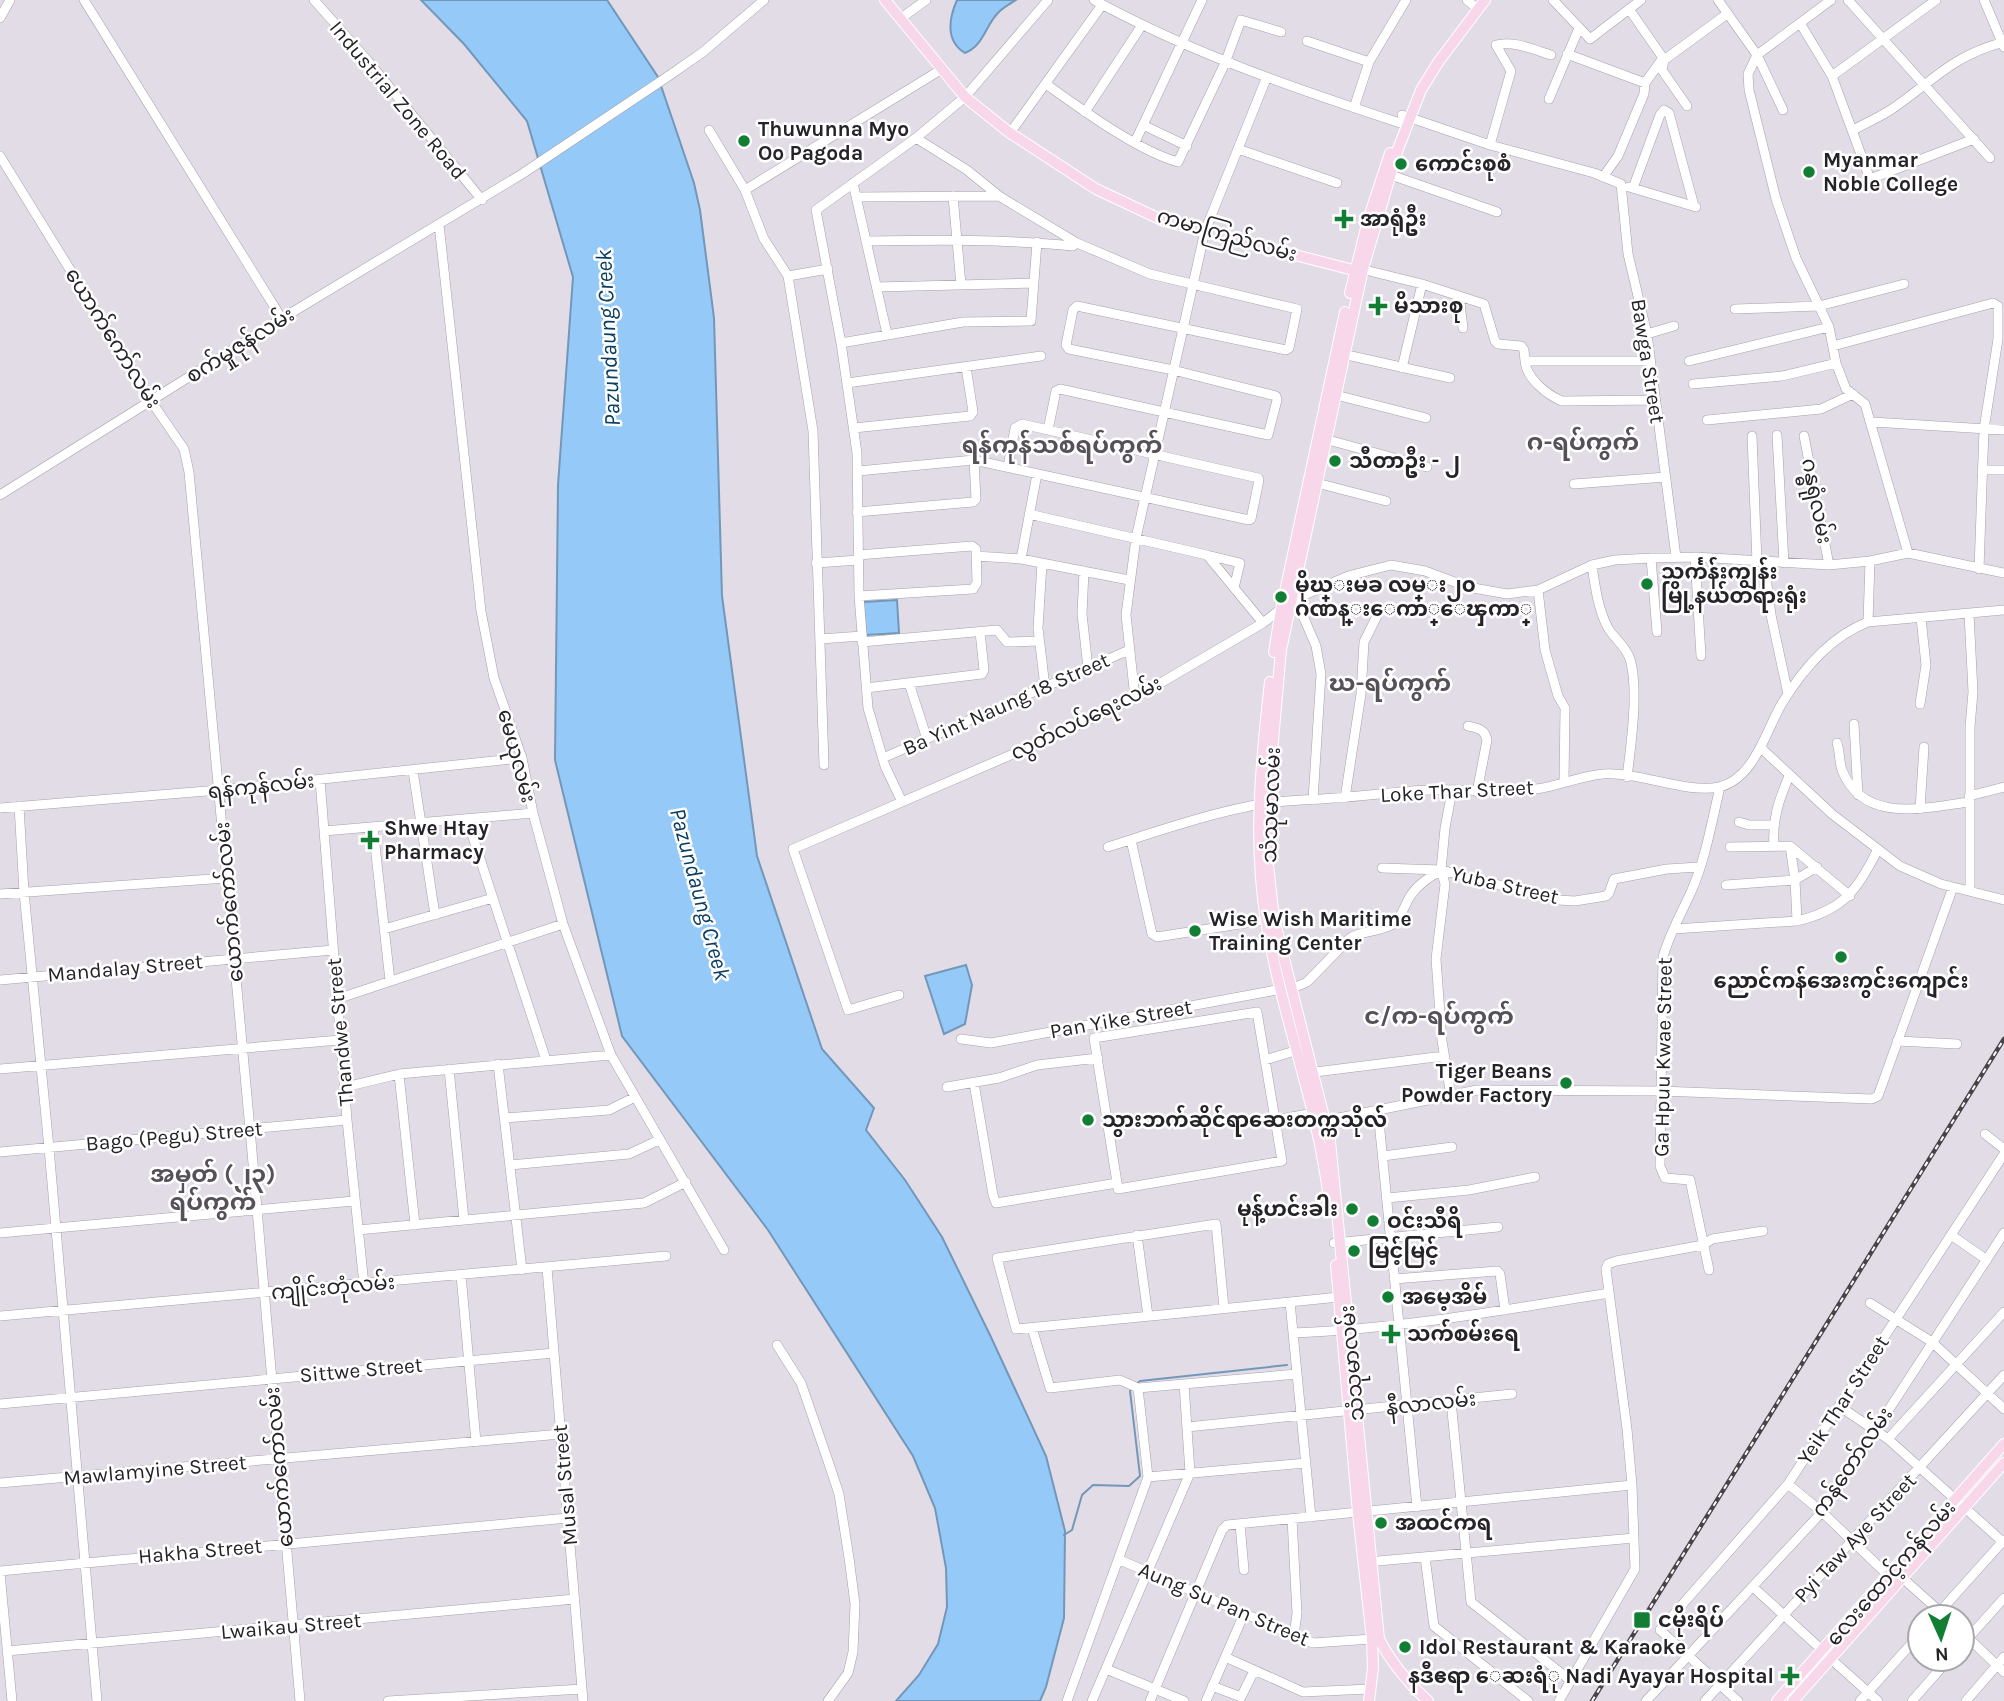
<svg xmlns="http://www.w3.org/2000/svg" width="2004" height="1701" font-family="Karla,'Noto Sans Myanmar',sans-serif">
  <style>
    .water { fill: #95c9f8; stroke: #7397b9; stroke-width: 2 }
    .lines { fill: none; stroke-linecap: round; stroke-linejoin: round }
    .stream { stroke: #7397b9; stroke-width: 2 }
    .minor-casing { stroke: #a6a0aa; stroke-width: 10 }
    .major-casing { stroke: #fff; stroke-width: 12 }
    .minor { stroke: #fff; stroke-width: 9 }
    .major { stroke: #f9d7ea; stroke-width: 10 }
    .rail-casing { stroke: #474449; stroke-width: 4.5 }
    .rail { stroke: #fff; stroke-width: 2; stroke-dasharray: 5; stroke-linecap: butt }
    .poi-dot { fill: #127e34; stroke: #fff; stroke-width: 2.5 }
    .labels { text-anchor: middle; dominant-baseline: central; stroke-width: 5; stroke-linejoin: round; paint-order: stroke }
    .street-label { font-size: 21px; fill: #252327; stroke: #fff }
    .poi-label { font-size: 21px; font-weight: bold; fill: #252327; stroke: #fff; text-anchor: start }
    .water-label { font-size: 23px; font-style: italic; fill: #093d62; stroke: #fff }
    .quarter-label { font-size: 24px; font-weight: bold; fill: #565059; stroke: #fff }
  </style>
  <rect width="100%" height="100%" fill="#e2dce7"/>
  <path class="water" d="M421,0H607L658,77L694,183L700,210L714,318L722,596L757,856L822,1049L874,1108L866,1130L905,1180L942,1237L990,1335L1046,1456L1065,1531L1064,1618L1046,1687L1040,1701H896L919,1675L938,1644L947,1607L946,1568L935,1508L913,1456L768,1230L622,1036L555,760L558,485L573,277L527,121L464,44Z
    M957,0H1016C1010,4 1002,8 997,14C985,27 983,46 965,53C945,41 949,18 957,0Z
    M897,600L899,633L866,635L863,602Z
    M966,965L972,985L965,1024L944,1034L925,976Z"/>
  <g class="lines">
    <path class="stream" d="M1136,1384L1140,1381L1287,1365
      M1064,1535L1072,1530L1082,1495L1093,1485L1129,1486L1140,1476L1130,1391L1132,1388"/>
    <defs>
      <path id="minor" d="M84,0L282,319
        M314,0L368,61L482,200
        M1094,0C1193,54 1299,90 1406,125
        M1467,0L1478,9
        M1553,0L1590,39L1641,0
        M1718,0L1757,55L1783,110
        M1831,0L1757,55L1748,74L1749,90L1776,199L1796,258L1829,327L1836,363L1846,389L1865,404L1908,553
        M1848,0L1990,158
        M1984,0L2004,47
        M1629,9L1663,58
        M0,18L10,0
        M900,19L926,0
        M1800,23L1832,76L1870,179L1974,139
        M1307,41L1369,62
        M1567,54L1645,83
        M1664,60L1662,70L1687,106
        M1832,76L1936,0
        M1046,84C1081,109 1138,151 1178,162L1225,63L1241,20L1281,32
        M1549,99L1579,28
        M1354,108L1369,62L1406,0
        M1085,112L1142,25
        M1402,115L1490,145L1594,173L1621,184L1628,254L1647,334L1676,557
        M1143,125L1187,146
        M709,130L745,190L764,239L788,276L813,431L824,765
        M1853,130C1866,123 1880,117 1892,109C1933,81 1953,55 2004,42
        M1010,133L1102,5
        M916,138L967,170L999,196L1077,243L1150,274L1297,309L1289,348L1286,350L1077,306L1073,310L1066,345L1069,349L1173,370L1276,396L1277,400L1268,435L1060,389L1056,391L1048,430
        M1135,142L1202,0
        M1490,145L1511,71L1496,45C1513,40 1535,50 1551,55
        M1238,149L1337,183
        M0,156L151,401L184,449L189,472L250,1129L300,1701
        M1385,173L1497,212
        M1603,177L1618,156L1644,94L1645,83L1663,58L1664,60L1727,14
        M853,183L887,334
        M1629,187L1696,207
        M1633,188L1660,115L1664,110L1669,113L1694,206
        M745,190L942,69
        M953,196L961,285
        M856,197L999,196
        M439,224L481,611L494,678L522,758L533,813L563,924L611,1055L724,1250
        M866,241C935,240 1004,239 1073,246L1077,243
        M1357,268L1422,284L1484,304L1495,341L1498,344L1521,346L1524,350L1525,361H1650
        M788,276L828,269
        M877,287L1033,283
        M1459,296L1463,328
        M1735,309L1819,306L1904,284
        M1647,334L1674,326
        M841,343L963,322L1031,321L1037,242
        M1833,346L1993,303L1998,306V339L1984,429L1979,569
        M1338,353L1450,378
        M1525,361C1526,378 1547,395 1562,401L1655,400
        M1689,361L1829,327
        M1402,368L1422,284
        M847,383L1041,356
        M1693,384L1782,376L1836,363
        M1332,394L1426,418
        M1707,420L1821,409L1853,394
        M1872,422L2004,430
        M854,428L970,416L973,412L966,367
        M1777,435L1784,563
        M1752,436L1757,562
        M1804,436L1829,565
        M1321,438L1427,467
        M1982,470H2004
        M858,471L974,460L1249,520L1251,519L1259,480L1258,478L1022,424L1015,428L1008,467
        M1313,482L1386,501
        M1574,484L1666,477
        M0,495L296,310L522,174L670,75L703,52L764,0
        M857,512L973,502L976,499L974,460
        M1029,514L1207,555L1263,623
        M858,555L972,546L976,549L977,583L973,589L859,596
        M1207,555L1240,563L1234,588
        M976,556L1021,559L1129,580
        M1695,557L1701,656
        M1651,558L1657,632
        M1021,559L1037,474
        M1764,562L1771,615L1788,694
        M816,563L859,560
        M1042,563L1038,628L1045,687
        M1592,565C1595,586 1598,609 1608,628C1614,638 1626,647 1630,659C1639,689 1631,745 1627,777
        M1084,571L1082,614L1088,668
        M1538,590L1545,650L1558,696L1565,708L1564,782
        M1291,601L1300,609L1316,646L1321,674L1313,800
        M1969,614L1973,692L1970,727V891
        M1868,622L1870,561
        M820,639L862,636
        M862,642L997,630L1007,642L1039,641
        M909,683L927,739
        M866,688L982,674L984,670L980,632
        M1135,698L1126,615L1136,538L1205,231L1266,79
        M1920,704L1926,665L1921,618
        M1854,724L1858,795
        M1468,726C1477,728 1485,729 1487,740L1477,792
        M1837,743C1840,752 1839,761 1842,770C1863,824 1924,808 1969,802
        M1761,748L1832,814L1900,866L1941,884L2004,900
        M883,758L1129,650
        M413,771L435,915
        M320,780L347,1120L364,1285
        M1969,796L2004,787
        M1345,798L1361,694L1364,642L1379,612
        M902,802L885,766L868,708L859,596L857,453L841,343L816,210L916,138L965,97L1048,0
        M19,806L24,892L49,1148L97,1701
        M0,808L219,790L522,758
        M1920,809L1924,747
        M467,819L546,1060
        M1739,822L1749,825H1772
        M373,827L390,981
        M324,831L533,813
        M1131,840L1152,934L1157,937L1272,919
        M1774,846C1772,819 1779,800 1789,776
        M1790,846L1795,880L1797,921
        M1108,847C1158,831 1210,813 1261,804C1285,800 1311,800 1335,798C1367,796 1399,791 1430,790C1466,788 1501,794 1536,789C1559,786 1580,776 1603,774C1636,771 1687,794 1719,787C1754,779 1766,731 1781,705C1802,670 1829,637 1868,622L2004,610
        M1730,847L1790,846L1850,896
        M1382,868L1441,870L1558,900L1575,901L1606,896L1609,893L1614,879L1667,869L1699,867
        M1726,885L1795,880L1817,867
        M0,894L226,878
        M384,929L493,898
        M1674,929L1797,921C1843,910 1857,891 1877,851
        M0,980L333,950
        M899,995L848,1010L793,849L1057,735L1135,698L1263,623L1291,601L1348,576L1391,565L1425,571L1468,587L1507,594L1538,590L1592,565L1615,560L1651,558L1695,557L1829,565L1870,561L1908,553L2004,573
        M337,999L563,924
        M1257,1012L1282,1161L1118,1189L1094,1038Z
        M961,1039L991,1043L1298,986L1307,982L1350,938C1363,930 1381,932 1393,924C1403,916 1404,905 1411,895C1418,884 1430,877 1441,870
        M1897,1041L1957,1044
        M1265,1060L1298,1050
        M498,1064L522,1270
        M0,1069L340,1040
        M449,1069L464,1220
        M1307,1073L1444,1056
        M399,1074L415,1225
        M974,1083L993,1195L996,1203L1117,1183
        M345,1087L399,1074L611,1055
        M947,1087L999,1078L1037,1065L1098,1058
        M1451,1096L1442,1041L1436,959L1445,884L1441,870L1445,828L1452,791
        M1378,1111L1417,1507
        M504,1118L609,1110L635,1097
        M1275,1120L1314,1113
        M1319,1122L1477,1090L1660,1091L1872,1099L1878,1096L1953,887
        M1985,1134L2004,1149
        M0,1152L347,1120
        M1383,1156L1452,1147
        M510,1165L629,1154L659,1140
        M1387,1198L1469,1190L1535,1177
        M358,1230L644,1203L686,1182
        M0,1233L354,1201
        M1137,1235L1148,1316
        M1951,1235L1987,1260
        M1334,1243L1498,1227
        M547,1268L583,1701
        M1709,1270L1690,1180L1665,1178L1660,1166L1663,957C1669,935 1681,914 1691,892C1705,861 1712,821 1720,787
        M461,1275L476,1442
        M1394,1279L1497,1271L1500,1274L1505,1310
        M1290,1302L1311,1517
        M1870,1303L1932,1342L2004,1409
        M1224,1308L1216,1224L997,1258L1016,1329C1124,1319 1231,1308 1339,1297
        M0,1316L666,1256
        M1032,1328L1050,1388L1120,1380L1138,1388L1297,1374
        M1293,1333C1399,1329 1505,1310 1609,1293
        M777,1345L801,1383L827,1458L839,1494L849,1558L855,1604L853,1652L848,1673L828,1701
        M1451,1401L1471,1602L1571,1681
        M0,1404L554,1353
        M1839,1406L1888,1439L2004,1543
        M1187,1427L1512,1394
        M1888,1439L2004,1312
        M1148,1477L1306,1463
        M0,1483L561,1434
        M1788,1484L1822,1512L1893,1580
        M1292,1519L1297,1613L1294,1636
        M1240,1524L1244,1570
        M1425,1557L1434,1626L1528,1701
        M1120,1560L1313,1643L1372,1639
        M1367,1562L1634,1538
        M0,1571L568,1518
        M0,1573L12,1701
        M1898,1574L1946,1617
        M1753,1587L1822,1650
        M1935,1617L2004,1540
        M1962,1632L2004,1672
        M1962,1645L2004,1598
        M7,1651L575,1599
        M1225,1657L1303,1692L1370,1689
        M1831,1659L1878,1701
        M1106,1669L1184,1701
        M1212,1686L1241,1697L1254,1671
        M388,1701L582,1689
        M1067,1701L1148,1477L1138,1388
        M1092,1701L1190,1473L1184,1384
        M1150,1701L1222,1530L1227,1525L1632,1485
        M1206,1701L1244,1614
        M1559,1701L1635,1569L1632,1485L1627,1429L1606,1269L1608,1264L1616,1261L1703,1245L1712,1239L1763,1231
        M1646,1701L1822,1512L2004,1233
        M1705,1701L2004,1375
        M1738,1701L1660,1630L1788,1484L2004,1154
        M1860,1701L1920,1634
        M1912,1701L1949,1659
        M1966,1701L2004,1657"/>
      <path id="major" d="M885,0L965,97L1010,133L1096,189L1164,221L1361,272
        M1350,293L1368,220L1390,153
        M1274,652L1281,610L1345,312
        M1270,682C1261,761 1253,842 1266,920C1281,1015 1318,1104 1329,1200
        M1336,1265L1358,1513L1372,1639L1373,1668L1369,1701
        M1428,1701C1407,1682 1392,1664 1379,1639L1330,1141L1274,919L1267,856L1270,775L1281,650L1363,269L1398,149L1421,90L1439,61L1485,0
        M1777,1701L2004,1444
        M1793,1701L2004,1463"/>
    </defs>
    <use href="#minor" class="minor-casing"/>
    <use href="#major" class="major-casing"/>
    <use href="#minor" class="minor"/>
    <use href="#major" class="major"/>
    <defs>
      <path id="rail" d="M1592,1701L2004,1039"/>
    </defs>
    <use href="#rail" class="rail-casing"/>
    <use href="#rail" class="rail"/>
  </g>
  <g class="poi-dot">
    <circle cx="744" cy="141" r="7"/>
    <circle cx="1401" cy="164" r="7"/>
    <circle cx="1809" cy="172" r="7"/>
    <path d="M1340.5 208.5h7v7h7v7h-7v7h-7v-7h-7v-7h7z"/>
    <path d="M1374.5 295.5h7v7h7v7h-7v7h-7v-7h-7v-7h7z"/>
    <circle cx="1335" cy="461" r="7"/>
    <circle cx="1647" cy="584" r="7"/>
    <circle cx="1281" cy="597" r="7"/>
    <path d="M366.5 829.5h7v7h7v7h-7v7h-7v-7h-7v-7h7z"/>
    <circle cx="1195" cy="931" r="7"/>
    <circle cx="1841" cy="957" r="7"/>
    <circle cx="1566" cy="1083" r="7"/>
    <circle cx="1088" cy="1120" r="7"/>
    <circle cx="1352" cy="1209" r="7"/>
    <circle cx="1373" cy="1221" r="7"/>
    <circle cx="1354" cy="1251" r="7"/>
    <circle cx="1388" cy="1297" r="7"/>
    <path d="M1387.5 1323.5h7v7h7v7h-7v7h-7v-7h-7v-7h7z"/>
    <circle cx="1381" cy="1523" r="7"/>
    <rect x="1633" y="1611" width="18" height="18" rx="3.5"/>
    <circle cx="1405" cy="1647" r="7"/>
    <path d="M1786.5 1665.5h7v7h7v7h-7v7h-7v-7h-7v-7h7z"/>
  </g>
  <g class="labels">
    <g class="street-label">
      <text transform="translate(398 100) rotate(50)">Industrial Zone Road</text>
      <text transform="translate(1227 235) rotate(16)">ကမာကြည်လမ်း</text>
      <text transform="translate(113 338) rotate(58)">ယောက်ကော်လမ်း</text>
      <text transform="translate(240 345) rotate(-32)">စက်မှုဇုန်လမ်း</text>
      <text transform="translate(1648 361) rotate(81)">Bawga Street</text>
      <text transform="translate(1817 501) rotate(79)">ဂန္ဓရုံလမ်း</text>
      <text transform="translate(1006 704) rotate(-24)">Ba Yint Naung 18 Street</text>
      <text transform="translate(1086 718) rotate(-26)">လွတ်လပ်ရေးလမ်း</text>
      <text transform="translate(517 756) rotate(75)">မေယုလမ်း</text>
      <text transform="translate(261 786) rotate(-6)">ရန်ကုန်လမ်း</text>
      <text transform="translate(1457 791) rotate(-3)">Loke Thar Street</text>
      <text transform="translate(1271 805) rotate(-88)">သံသုမာလမ်း</text>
      <text transform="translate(1505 885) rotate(13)">Yuba Street</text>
      <text transform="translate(229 902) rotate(-95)">ယောက်ကော်လမ်း</text>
      <text transform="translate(125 968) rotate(-5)">Mandalay Street</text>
      <text transform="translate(1121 1019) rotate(-10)">Pan Yike Street</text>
      <text transform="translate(340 1032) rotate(-95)">Thandwe Street</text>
      <text transform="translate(1663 1057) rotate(-89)">Ga Hpuu Kwae Street</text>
      <text transform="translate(174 1136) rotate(-5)">Bago (Pegu) Street</text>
      <text transform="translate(333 1287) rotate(-5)">ကျိုင်းတုံလမ်း</text>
      <text transform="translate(1352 1363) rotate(-95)">သံသုမာလမ်း</text>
      <text transform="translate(361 1370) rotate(-5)">Sittwe Street</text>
      <text transform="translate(1843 1400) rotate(-57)">Yeik Thar Street</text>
      <text transform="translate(1431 1403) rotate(-6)">နီလာလမ်း</text>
      <text transform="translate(1852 1462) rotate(-56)">ကန်တော်လမ်း</text>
      <text transform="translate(279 1467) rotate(-95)">ယောက်ကော်လမ်း</text>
      <text transform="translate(155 1470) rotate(-5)">Mawlamyine Street</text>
      <text transform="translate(565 1485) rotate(-95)">Musal Street</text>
      <text transform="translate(1855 1538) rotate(-47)">Pyi Taw Aye Street</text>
      <text transform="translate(200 1551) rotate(-5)">Hakha Street</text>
      <text transform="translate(1891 1573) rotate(-49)">လေးထောင့်ကန်လမ်း</text>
      <text transform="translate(1224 1604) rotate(23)">Aung Su Pan Street</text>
      <text transform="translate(291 1626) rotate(-5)">Lwaikau Street</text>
    </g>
    <g class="poi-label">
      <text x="758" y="129">Thuwunna Myo<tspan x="758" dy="24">Oo Pagoda</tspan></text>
      <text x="1823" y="160">Myanmar<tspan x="1823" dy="24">Noble College</tspan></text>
      <text x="1415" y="164">ကောင်းစုစံ</text>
      <text x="1360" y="219">အာရုံဦး</text>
      <text x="1394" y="306">မိသားစု</text>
      <text x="1349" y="461">သီတာဦး - ၂</text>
      <text x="1661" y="572">သင်္ကန်းကျွန်း<tspan x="1661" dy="24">မြို့နယ်တရားရုံး</tspan></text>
      <text x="1295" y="585">မိုဃ္းမခ လမ္း၂၀<tspan x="1295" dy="24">ဂဏန္းေကာ္ေၾကာ္</tspan></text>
      <text x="384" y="828">Shwe Htay<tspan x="384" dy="24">Pharmacy</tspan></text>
      <text x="1209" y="919">Wise Wish Maritime<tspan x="1209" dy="24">Training Center</tspan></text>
      <text x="1841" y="981" text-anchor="middle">ညောင်ကန်အေးကွင်းကျောင်း</text>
      <text x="1552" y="1071" text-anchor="end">Tiger Beans<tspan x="1552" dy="24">Powder Factory</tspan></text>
      <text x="1102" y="1120">သွားဘက်‌ဆိုင်ရာဆေးတက္ကသိုလ်</text>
      <text x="1338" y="1209" text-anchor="end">မုန့်ဟင်းခါး</text>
      <text x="1387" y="1221">ဝင်းသီရိ</text>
      <text x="1368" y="1251">မြင့်မြင့်</text>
      <text x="1402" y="1297">အမေ့အိမ်</text>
      <text x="1407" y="1334">သက်စမ်းရေ</text>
      <text x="1395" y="1523">အထင်ကရ</text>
      <text x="1658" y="1620">ငမိုးရိပ်</text>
      <text x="1419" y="1647">Idol Restaurant &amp; Karaoke</text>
      <text x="1774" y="1676" text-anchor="end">နဒီဧရာ ေဆးရံု Nadi Ayayar Hospital</text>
    </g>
    <g class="water-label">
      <text transform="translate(608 338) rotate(-93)">Pazundaung Creek</text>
      <text transform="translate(700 894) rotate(75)">Pazundaung Creek</text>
    </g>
    <g class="quarter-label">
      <text x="1583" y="442">ဂ-ရပ်ကွက်</text>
      <text x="1062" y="445">ရန်ကုန်သစ်ရပ်ကွက်</text>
      <text x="1390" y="683">ဃ-ရပ်ကွက်</text>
      <text x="1439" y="1016">င/က-ရပ်ကွက်</text>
      <text x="213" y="1174">အမှတ် (၂၃)<tspan x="213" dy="28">ရပ်ကွက်</tspan></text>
    </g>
  </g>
  <g transform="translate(1941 1638) rotate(177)"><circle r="33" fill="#ffffff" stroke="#a8a7a9" stroke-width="2"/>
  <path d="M0-5L12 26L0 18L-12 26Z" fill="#127e34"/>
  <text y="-10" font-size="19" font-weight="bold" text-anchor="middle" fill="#252327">N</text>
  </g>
</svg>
